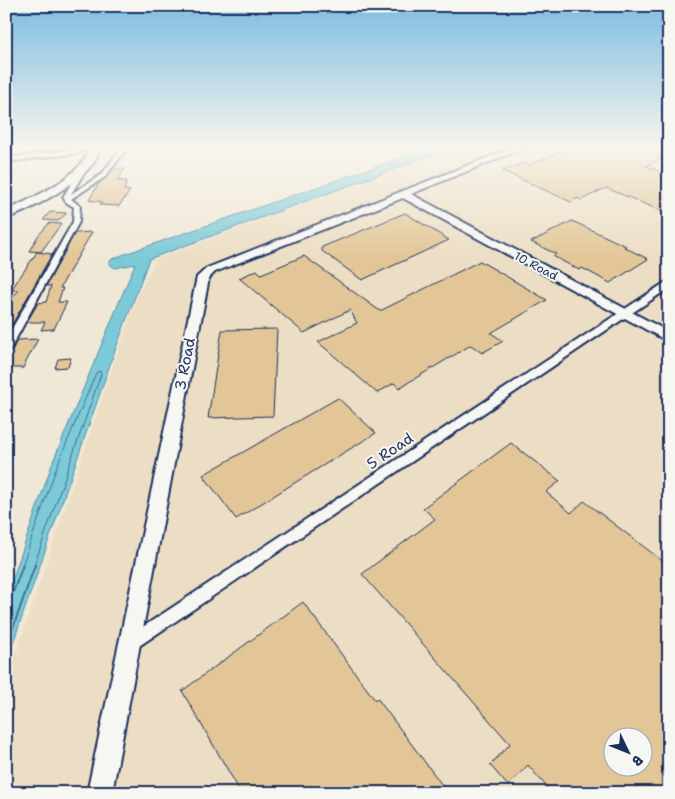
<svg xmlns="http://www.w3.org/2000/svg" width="675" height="799" font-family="'Shantell Sans',sans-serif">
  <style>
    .built { fill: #ecdec4; fill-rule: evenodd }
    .water { fill: #7bcad8; stroke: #558ca7 }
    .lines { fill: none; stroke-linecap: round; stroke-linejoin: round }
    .shore-far1 { stroke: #416d8f; stroke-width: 1 }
    .shore { stroke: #416d8f; stroke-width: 2 }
    .building { fill: #e2c697; stroke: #1b2f5e; fill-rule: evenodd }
    .street-casing { stroke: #1b2f5e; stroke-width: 4 }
    .secondary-casing { stroke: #1b2f5e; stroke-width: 4 }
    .primary-casing { stroke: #1b2f5e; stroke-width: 4 }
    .street { fill: #f6f6f2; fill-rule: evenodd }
    .secondary { fill: #f6f6f2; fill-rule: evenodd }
    .primary { fill: #f6f6f2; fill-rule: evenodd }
    .labels { text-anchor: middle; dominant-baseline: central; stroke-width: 4; stroke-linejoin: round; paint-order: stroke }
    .far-street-label { font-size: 12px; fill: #1b2f5e; stroke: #f6f6f2 }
    .street-label { font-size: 15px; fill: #1b2f5e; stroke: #f6f6f2 }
  </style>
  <rect width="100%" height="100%" fill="#f0e8d7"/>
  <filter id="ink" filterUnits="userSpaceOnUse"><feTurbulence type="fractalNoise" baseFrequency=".02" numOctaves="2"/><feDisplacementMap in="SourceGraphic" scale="10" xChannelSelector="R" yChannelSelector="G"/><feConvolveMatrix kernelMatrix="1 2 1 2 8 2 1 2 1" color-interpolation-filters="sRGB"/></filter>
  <g filter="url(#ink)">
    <path class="built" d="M458,146H669V793H6V683L137,295L157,259ZM612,736H642V766H612Z"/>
    <path class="water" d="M434,146H457L149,259L113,356L6,663V598L52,464L135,264L115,268L108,263L112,259L125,254Z"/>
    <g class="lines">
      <path class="shore-far1" d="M22,566L57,466L96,373L100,371L101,374L34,566"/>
      <path class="shore" d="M6,596L13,592L23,565
        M6,648L35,565"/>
    </g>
    <path class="building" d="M572,146H669V155L646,166L669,175V214L606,188L581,200L578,198L571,202L503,171L525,162L530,165Z
      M113,169H125L117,181H127L124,190L130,191L119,206L100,205L102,202L89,200L99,183L106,178Z
      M50,212L67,213L58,221L43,220Z
      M405,213L449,240L362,280L322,251V247Z
      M572,221L626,246L624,247L648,259L610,283L582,268L579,270L553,256L556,254L531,242Z
      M49,223L61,224L41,252L29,251L38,236Z
      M92,232L60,288H63L58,302H67L54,329L41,330L45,322H27L38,303L46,302L51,286H46L75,233Z
      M37,252L52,254L6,335V305L19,290H11Z
      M304,256L380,311L480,261L547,300L491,333L503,341L482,353L471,345L399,388L394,383L377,393L318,342L357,323L350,310L304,333L239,278L257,270L261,274Z
      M277,329L273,416L208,418L222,330Z
      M38,339L23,368H6V353L13,349L17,340Z
      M71,358L68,367L55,368L58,359Z
      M338,398L376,433L236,519L203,475Z
      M511,443L560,481L546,492L571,513L584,501L669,566V793H552L528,765L508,786L490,765L510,744L362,574L435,519L423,508ZM612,736H642V766H612Z
      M303,602L375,700L377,698L448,793H241L182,691Z"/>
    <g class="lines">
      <defs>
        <path id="street" d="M83,146H90L79,153L6,162V158L77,149Z
          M125,146H132L125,151L105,177L71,199L80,206L79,222L11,348L6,351V339L73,222L74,207L66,202L63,197L82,167L87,168L71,194L101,175L121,149Z
          M666,282H669V288L136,648L131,650L126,648L124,643L126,638Z"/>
        <path id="secondary" d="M517,146H529L411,194L669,332V342L403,198L215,272L209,278L112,793H87L197,277L207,268Z"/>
        <path id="primary" d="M89,146H99C98,155 96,161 90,167C76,184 27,213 6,218V211C30,199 87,175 89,146Z"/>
      </defs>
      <use href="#street" class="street-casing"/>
      <use href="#secondary" class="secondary-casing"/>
      <use href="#primary" class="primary-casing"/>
      <use href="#street" class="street"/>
      <use href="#secondary" class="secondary"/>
      <use href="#primary" class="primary"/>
    </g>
  </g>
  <linearGradient id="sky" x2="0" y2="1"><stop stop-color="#7cbde2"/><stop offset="0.57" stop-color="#f8f5ed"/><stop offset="1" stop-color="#f8f5ed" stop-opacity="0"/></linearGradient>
  <rect width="675" height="258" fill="url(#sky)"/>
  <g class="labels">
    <g class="far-street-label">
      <text transform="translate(536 266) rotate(28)">10 Road</text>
    </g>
    <g class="street-label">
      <text transform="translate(185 364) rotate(-79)">3 Road</text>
      <text transform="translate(390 451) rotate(-34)">5 Road</text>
    </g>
  </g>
  <rect width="675" height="799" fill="none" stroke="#f6f6f2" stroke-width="25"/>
  <rect x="12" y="12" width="650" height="774" fill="none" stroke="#1b2f5e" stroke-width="2" filter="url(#ink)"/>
  <g transform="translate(628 752) rotate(133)"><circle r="24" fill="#f6f6f2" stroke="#9ea6b7"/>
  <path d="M0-4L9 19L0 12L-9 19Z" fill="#1b2f5e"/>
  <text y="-8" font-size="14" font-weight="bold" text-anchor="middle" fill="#1b2f5e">B</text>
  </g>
</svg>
